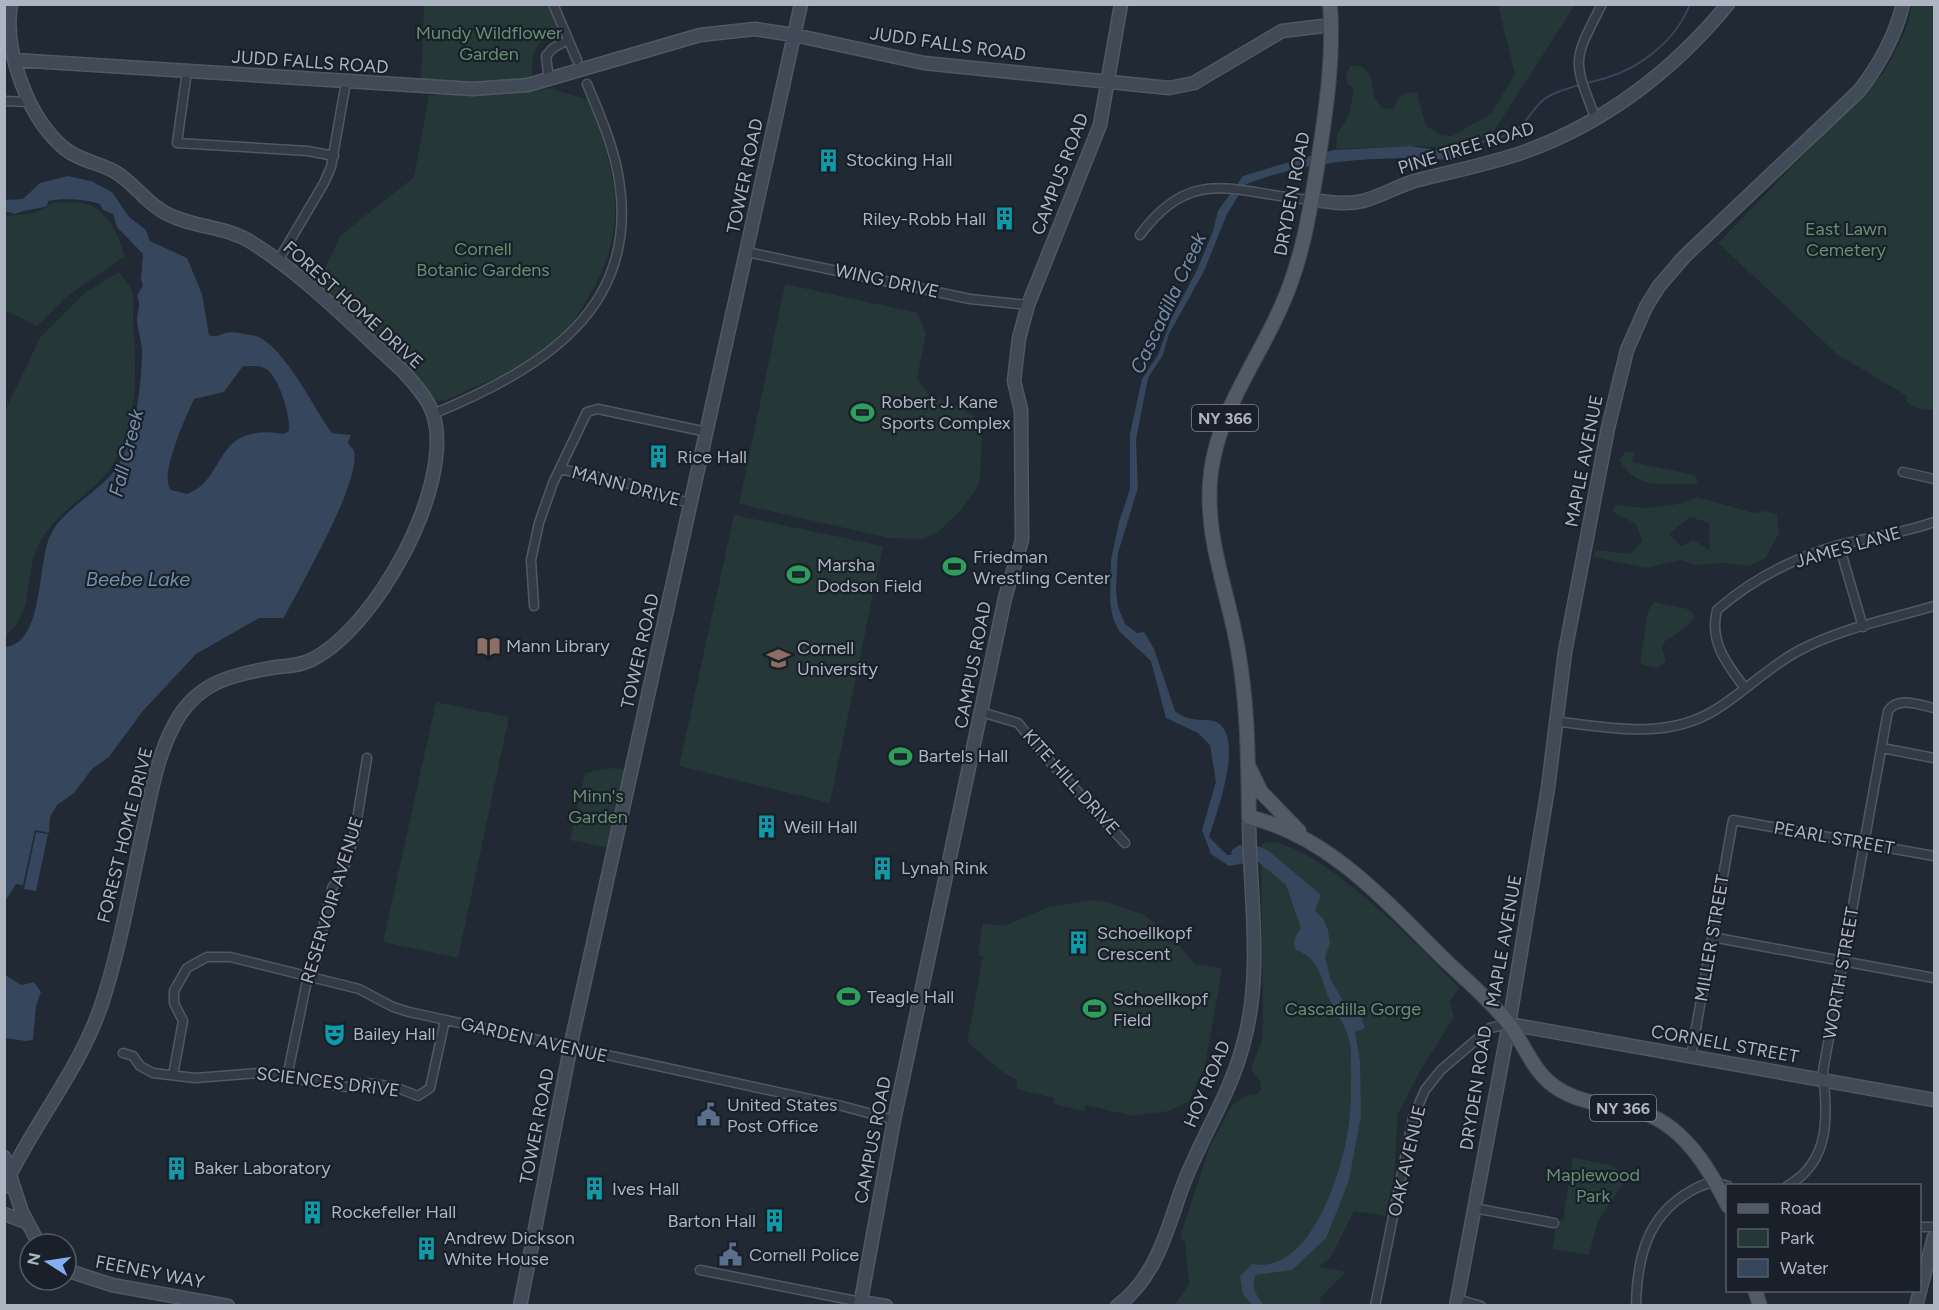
<svg xmlns="http://www.w3.org/2000/svg" width="1939" height="1310" font-family="Figtree,sans-serif">
  <style>
    .green { fill: #253737; fill-rule: evenodd }
    .water { fill: #36465c; fill-rule: evenodd }
    .lines { fill: none; stroke-linecap: round; stroke-linejoin: round }
    .stream { stroke: #36465c; stroke-width: 2 }
    .street-casing { stroke: #515863; stroke-width: 11 }
    .secondary-casing { stroke: #515863; stroke-width: 15 }
    .primary-casing { stroke: #3d444e; stroke-width: 16 }
    .street { stroke: #333b45; stroke-width: 8 }
    .secondary { stroke: #414a57; stroke-width: 12 }
    .primary { stroke: #515a65; stroke-width: 14 }
    .labels { text-anchor: middle; dominant-baseline: central; stroke-width: 4.5; stroke-linejoin: round; paint-order: stroke }
    .shield { fill: #192029; stroke: #818894; stroke-width: 1.5 }
    .shield-label { font-size: 16px; font-weight: bold; fill: #adb5c2 }
    .park-label { font-size: 18px; fill: #679070; stroke: #192029 }
    .street-label { font-size: 18px; fill: #adb5c2; stroke: #192029 }
    .poi-label { font-size: 18px; fill: #adb5c2; stroke: #192029; text-anchor: start }
    .water-label { font-size: 20px; font-style: italic; fill: #778da9; stroke: #192029 }
  </style>
  <rect width="100%" height="100%" fill="#202934"/>
  <path class="green" d="M424,5H548L557,27C535,44 531,51 532,79L485,83L421,82Z
    M1498,5H1575L1492,134L1446,148L1414,146L1336,149L1337,135L1349,115L1354,88L1348,85L1346,75L1350,66C1372,63 1371,81 1374,95C1375,99 1379,104 1382,108L1394,109L1398,98L1408,92L1417,93L1426,126L1441,135L1452,136L1469,126L1491,114L1515,74Z
    M1912,5H1934V409L1921,410L1906,402L1907,396L1838,355L1718,243L1884,72C1897,50 1907,30 1912,5Z
    M550,88L588,100C617,172 631,230 587,299C579,313 569,328 558,340C527,368 483,383 446,400L438,401L429,396L316,286L341,235L414,177L429,95L521,93Z
    M53,203C62,203 73,201 82,203C107,207 118,235 125,256L69,295L37,326L5,310V216L35,213Z
    M119,272C123,278 129,285 132,291C134,299 133,310 133,318C136,364 140,425 113,465C91,497 49,514 35,553C25,582 33,616 5,636V411L40,338L86,292Z
    M785,284L918,313L926,334L917,378L928,394L961,408L974,416L982,437L980,479L977,488L961,510L938,532L923,539L889,538L739,504Z
    M1634,451L1632,462L1695,475L1698,484C1663,483 1642,492 1619,461L1625,452Z
    M1697,497L1754,513L1764,511L1777,514L1779,533L1766,558L1749,566L1725,563L1695,565L1681,560L1646,568L1593,557L1595,550L1631,554L1642,541L1636,524L1613,512L1615,505C1643,509 1671,509 1697,497ZM1690,517L1709,523L1710,550L1693,540L1682,546L1669,534Z
    M734,515L883,546L830,803L679,766Z
    M1654,602L1688,609L1695,615L1687,627L1665,641L1662,649L1666,660L1658,668L1640,664L1648,611Z
    M436,702L509,717L458,958L383,942Z
    M612,768L628,769L610,848L570,840L585,773Z
    M1267,842C1317,841 1425,951 1459,988L1450,1001L1454,1017L1417,1076L1398,1114L1394,1178L1385,1216L1354,1211L1330,1258L1319,1267L1346,1272L1321,1297L1320,1305L1174,1306L1189,1284L1185,1242L1180,1237L1209,1149L1231,1106L1247,1095L1257,1094L1261,1089L1260,1081L1251,1070L1262,1039L1263,1024L1261,845Z
    M1091,900L1110,903L1144,915L1169,934L1195,964L1222,968L1205,1066L1189,1101L1169,1111L1133,1116L1086,1105L1084,1111L1053,1104L1054,1098L1016,1089L1017,1080L1005,1074L967,1042L983,957L978,955L983,923L1005,926L1048,907Z
    M1573,1158L1612,1165L1626,1179L1598,1221L1589,1255L1552,1249L1557,1221H1563Z"/>
  <path class="water" d="M1471,143L1473,146C1468,152 1458,160 1450,160C1387,155 1303,160 1245,185L1227,214L1204,271L1169,334L1163,355L1148,378L1136,440L1138,488L1118,553L1116,590L1118,607L1125,624L1137,633L1144,632L1154,649L1175,711C1191,725 1207,716 1218,723C1244,740 1217,812 1209,837L1227,855H1231L1232,850L1239,845L1260,847L1270,852L1321,895L1315,911L1323,918L1328,930L1330,943L1325,957L1331,980L1346,1006L1360,1013L1365,1028L1355,1032L1360,1061L1361,1116L1349,1180L1337,1211L1326,1238L1292,1270L1256,1275C1250,1290 1256,1292 1263,1305H1252L1243,1294L1240,1276L1252,1264C1309,1274 1339,1180 1347,1136C1352,1111 1351,1080 1351,1054C1350,1025 1333,1013 1325,988C1320,971 1314,956 1296,950C1292,941 1295,936 1301,928L1286,885L1257,861L1229,866L1211,854L1202,830L1216,782L1210,745L1198,733L1166,718L1151,661L1119,631L1113,618L1110,602L1111,560L1119,522L1130,489V434L1142,379L1158,355L1171,319L1197,270L1213,231L1218,211L1243,176L1306,157L1334,150L1410,146L1444,151Z
    M68,176L91,181L112,192L129,217L146,230L150,241L187,258L202,294L209,335C217,339 223,332 231,332C237,332 248,335 251,335C281,338 315,411 332,433L351,435L348,442C348,445 351,446 353,449C366,475 297,591 284,618H259L196,654L142,712L109,757L92,769L74,793L57,805L50,817L49,833L35,830L23,885L16,884L5,901V647C44,644 37,564 50,536C63,508 96,495 114,471C135,445 142,383 142,349C141,339 137,328 137,318C138,309 141,303 137,296L143,285L141,280L143,254L117,227L113,214L103,210L100,204C85,199 63,198 48,201L47,206C35,210 26,209 15,214L5,211V200L23,199L40,183ZM243,366C251,367 259,364 266,369C279,377 291,417 289,431L283,434C212,422 228,479 187,494L171,490C158,476 187,415 194,399L224,392Z
    M36,832L48,834L36,891L24,889Z
    M5,975L21,985L34,982L41,992L36,1006L33,1040L25,1041L6,1038L5,1049Z"/>
  <g class="lines">
    <path class="stream" d="M1469,145C1485,141 1509,138 1521,126C1531,116 1536,103 1549,96C1566,87 1588,83 1606,78C1642,67 1676,40 1690,4"/>
    <defs>
      <path id="street" d="M553,4L577,60
        M187,71L177,143L308,151L334,156
        M549,80L546,56L553,48L568,40
        M4,101L30,102
        M1595,117C1572,58 1573,61 1602,4
        M1140,235C1193,162 1238,195 1313,200
        M747,252L970,299L1028,305
        M278,261L324,183L331,167L346,82
        M433,414C541,369 643,309 618,174C612,142 599,113 587,84
        M560,469L630,484L640,491L691,503
        M1903,472L1934,479
        M1839,545L1863,627
        M534,606L531,560L539,523L553,483L587,412L598,409L707,432
        M1744,687C1726,663 1709,641 1717,610C1752,579 1794,558 1839,545C1871,537 1904,533 1934,522
        M981,712L1018,723L1052,764L1125,843
        M1555,721C1608,728 1667,740 1715,710C1745,692 1769,666 1800,650C1842,628 1890,619 1934,606
        M1882,748L1934,758
        M1712,937L1934,978
        M123,1053L133,1056L140,1066L153,1073L195,1078L259,1073L346,1087L367,1083L395,1087L418,1096L430,1088L445,1020
        M1691,1056L1733,820L1934,856
        M173,1075L183,1021L174,1003V991L187,968L207,957H230L359,989L393,1007L409,1012L842,1106L894,1120
        M287,1077L306,985L313,972L332,888L343,870L354,838L367,758
        M1787,1186C1832,1161 1827,1115 1823,1071L1888,711C1898,696 1919,705 1934,708
        M1474,1208L1554,1223
        M1920,1227H1934
        M700,1270L861,1302
        M1457,1299L1481,1306
        M1375,1306L1413,1118L1425,1090L1441,1070L1490,1028L1509,1024
        M1636,1306C1637,1260 1646,1217 1689,1192C1703,1184 1711,1180 1728,1186"/>
      <path id="secondary" d="M15,60L473,89L528,85L700,35L755,29L794,35L924,63L1169,88L1194,83L1282,31L1331,25
        M1313,200C1330,202 1346,205 1363,201C1382,196 1399,185 1418,180C1454,171 1489,164 1524,152C1605,123 1674,70 1728,4
        M1509,1024L1934,1100
        M4,1157L22,1212L39,1244
        M4,1187C34,1122 83,1066 104,997C122,940 132,879 145,821C152,788 158,755 174,725C196,682 233,674 277,667C289,666 301,665 311,660C376,628 453,488 434,417C429,399 415,385 403,371C355,328 307,277 251,242C227,227 200,228 174,217C150,208 138,187 117,173C101,163 79,161 64,148C28,118 3,50 11,4
        M4,1214L26,1222
        M66,1270L112,1285L228,1306
        M861,1302L886,1306
        M520,1306L573,1034L801,4
        M860,1306L894,1120L1005,598L1022,540L1021,410L1014,381L1019,338L1028,305L1100,125L1121,4
        M1117,1306C1156,1278 1167,1230 1182,1188C1200,1139 1230,1095 1243,1045C1264,972 1249,892 1249,817
        M1456,1306L1509,1024L1548,788L1565,652L1608,428L1627,350L1646,307L1659,286L1684,257L1859,91C1880,64 1895,37 1903,4
        M1916,1306L1934,1237"/>
      <path id="primary" d="M1330,4C1334,58 1326,110 1318,162C1310,211 1302,261 1281,307C1257,362 1219,410 1211,472C1203,535 1228,590 1238,650C1248,705 1248,762 1249,817C1331,837 1387,903 1445,960C1466,980 1491,1001 1509,1024C1525,1045 1532,1070 1554,1086C1577,1103 1609,1105 1636,1111C1681,1121 1709,1168 1728,1206
        M1250,769L1261,792L1299,831
        M1755,1290L1760,1306"/>
    </defs>
    <use href="#street" class="street-casing"/>
    <use href="#secondary" class="secondary-casing"/>
    <use href="#primary" class="primary-casing"/>
    <use href="#street" class="street"/>
    <use href="#secondary" class="secondary"/>
    <use href="#primary" class="primary"/>
  </g>
  <defs>
    <symbol id="building-bare" viewBox="-9 -9 18 18"><path d="M-4-6H4V6H1V3H-1V6H-4ZM-2.5-4.3h1.7v1.8h-1.7ZM.8-4.3h1.7v1.8H.8ZM-2.5-1h1.7V.8h-1.7ZM.8-1h1.7V.8H.8Z" fill="#0f9aa8" stroke="#192029" stroke-width="2.5" paint-order="stroke"/></symbol>
    <symbol id="stadium-bare" viewBox="-9 -9 18 18"><path d="M0-5a6.5 5 0 1 0 0 10a6.5 5 0 1 0 0-10ZM-3.5-1.8h7v3.6h-7Z" fill="#2e9e5b" stroke="#192029" stroke-width="2.5" paint-order="stroke"/></symbol>
    <symbol id="library-bare" viewBox="-9 -9 18 18"><path d="M-6-4Q-3-5.5-.7-3.5V5Q-3 3-6 4ZM6-4Q3-5.5 .7-3.5V5Q3 3 6 4Z" fill="#8d6e63" stroke="#192029" stroke-width="2.5" paint-order="stroke"/></symbol>
    <symbol id="university-bare" viewBox="-9 -9 18 18"><path d="M0-5L7-2L0 1L-7-2ZM-4 1L0 2.5L4 1V4Q0 6-4 4Z" fill="#8d6e63" stroke="#192029" stroke-width="2.5" paint-order="stroke"/></symbol>
    <symbol id="theatre-bare" viewBox="-9 -9 18 18"><path d="M-5-5.5Q0-4 5-5.5V0Q5 5 0 6Q-5 5-5 0ZM-3.3-2.5H-1v1.5H-3.3ZM1-2.5H3.3v1.5H1ZM-2.8 1Q0 5.5 2.8 1Z" fill="#0f9aa8" stroke="#192029" stroke-width="2.5" paint-order="stroke"/></symbol>
    <symbol id="civic-bare" viewBox="-9 -9 18 18"><path d="M-.6-6.5H3V-4.5H.6V-3L4-1V1h2V6H-6V1h2V-1L-.6-3ZM-1.2 2.5V6h2.4V2.5Z" fill="#5c6f8a" stroke="#192029" stroke-width="2.5" paint-order="stroke"/></symbol>
  </defs>
  <g fill-rule="evenodd">
    <use href="#building-bare" x="812" y="144" width="33" height="33"/>
    <use href="#building-bare" x="988" y="202" width="33" height="33"/>
    <use href="#stadium-bare" x="846" y="396" width="33" height="33"/>
    <use href="#building-bare" x="642" y="440" width="33" height="33"/>
    <use href="#stadium-bare" x="938" y="550" width="33" height="33"/>
    <use href="#stadium-bare" x="782" y="558" width="33" height="33"/>
    <use href="#library-bare" x="472" y="630" width="33" height="33"/>
    <use href="#university-bare" x="762" y="642" width="33" height="33"/>
    <use href="#stadium-bare" x="884" y="740" width="33" height="33"/>
    <use href="#building-bare" x="750" y="810" width="33" height="33"/>
    <use href="#building-bare" x="866" y="852" width="33" height="33"/>
    <use href="#building-bare" x="1062" y="926" width="33" height="33"/>
    <use href="#stadium-bare" x="832" y="980" width="33" height="33"/>
    <use href="#stadium-bare" x="1078" y="992" width="33" height="33"/>
    <use href="#theatre-bare" x="318" y="1018" width="33" height="33"/>
    <use href="#civic-bare" x="692" y="1098" width="33" height="33"/>
    <use href="#building-bare" x="160" y="1152" width="33" height="33"/>
    <use href="#building-bare" x="578" y="1172" width="33" height="33"/>
    <use href="#building-bare" x="296" y="1196" width="33" height="33"/>
    <use href="#building-bare" x="758" y="1204" width="33" height="33"/>
    <use href="#building-bare" x="410" y="1232" width="33" height="33"/>
    <use href="#civic-bare" x="714" y="1238" width="33" height="33"/>
  </g>
  <g class="labels">
    <g class="shield">
      <rect x="1192" y="405" width="66" height="26" rx="4.5"/>
      <rect x="1590" y="1095" width="66" height="26" rx="4.5"/>
    </g>
    <g class="shield-label">
      <text x="1225" y="418">NY 366</text>
      <text x="1623" y="1108">NY 366</text>
    </g>
    <g class="park-label">
      <text x="489" y="33">Mundy Wildflower<tspan x="489" dy="21">Garden</tspan></text>
      <text x="1846" y="229">East Lawn<tspan x="1846" dy="21">Cemetery</tspan></text>
      <text x="483" y="249">Cornell<tspan x="483" dy="21">Botanic Gardens</tspan></text>
      <text x="598" y="796">Minn's<tspan x="598" dy="21">Garden</tspan></text>
      <text x="1353" y="1009">Cascadilla Gorge</text>
      <text x="1593" y="1175">Maplewood<tspan x="1593" dy="21">Park</tspan></text>
    </g>
    <g class="street-label">
      <text transform="translate(948 44) rotate(8)">JUDD FALLS ROAD</text>
      <text transform="translate(310 62) rotate(4)">JUDD FALLS ROAD</text>
      <text transform="translate(1466 148) rotate(-17)">PINE TREE ROAD</text>
      <text transform="translate(1060 174) rotate(-69)">CAMPUS ROAD</text>
      <text transform="translate(745 176) rotate(-78)">TOWER ROAD</text>
      <text transform="translate(1292 194) rotate(-79)">DRYDEN ROAD</text>
      <text transform="translate(887 281) rotate(12)">WING DRIVE</text>
      <text transform="translate(353 305) rotate(42)">FOREST HOME DRIVE</text>
      <text transform="translate(1584 461) rotate(-79)">MAPLE AVENUE</text>
      <text transform="translate(626 486) rotate(15)">MANN DRIVE</text>
      <text transform="translate(1848 547) rotate(-16)">JAMES LANE</text>
      <text transform="translate(640 651) rotate(-77)">TOWER ROAD</text>
      <text transform="translate(973 665) rotate(-79)">CAMPUS ROAD</text>
      <text transform="translate(1071 782) rotate(48)">KITE HILL DRIVE</text>
      <text transform="translate(125 835) rotate(-76)">FOREST HOME DRIVE</text>
      <text transform="translate(1834 838) rotate(10)">PEARL STREET</text>
      <text transform="translate(332 900) rotate(-73)">RESERVOIR AVENUE</text>
      <text transform="translate(1712 938) rotate(-80)">MILLER STREET</text>
      <text transform="translate(1504 941) rotate(-80)">MAPLE AVENUE</text>
      <text transform="translate(1841 973) rotate(-80)">WORTH STREET</text>
      <text transform="translate(534 1040) rotate(13)">GARDEN AVENUE</text>
      <text transform="translate(1725 1044) rotate(10)">CORNELL STREET</text>
      <text transform="translate(328 1082) rotate(7)">SCIENCES DRIVE</text>
      <text transform="translate(1207 1084) rotate(-67)">HOY ROAD</text>
      <text transform="translate(1476 1088) rotate(-81)">DRYDEN ROAD</text>
      <text transform="translate(537 1126) rotate(-79)">TOWER ROAD</text>
      <text transform="translate(873 1140) rotate(-79)">CAMPUS ROAD</text>
      <text transform="translate(1407 1161) rotate(-77)">OAK AVENUE</text>
      <text transform="translate(150 1272) rotate(11)">FEENEY WAY</text>
    </g>
    <g class="poi-label">
      <text x="846" y="160">Stocking Hall</text>
      <text x="986" y="219" text-anchor="end">Riley-Robb Hall</text>
      <text x="881" y="402">Robert J. Kane<tspan x="881" dy="21">Sports Complex</tspan></text>
      <text x="677" y="457">Rice Hall</text>
      <text x="973" y="557">Friedman<tspan x="973" dy="21">Wrestling Center</tspan></text>
      <text x="817" y="565">Marsha<tspan x="817" dy="21">Dodson Field</tspan></text>
      <text x="506" y="646">Mann Library</text>
      <text x="797" y="648">Cornell<tspan x="797" dy="21">University</tspan></text>
      <text x="918" y="756">Bartels Hall</text>
      <text x="784" y="827">Weill Hall</text>
      <text x="901" y="868">Lynah Rink</text>
      <text x="1097" y="933">Schoellkopf<tspan x="1097" dy="21">Crescent</tspan></text>
      <text x="867" y="997">Teagle Hall</text>
      <text x="1113" y="999">Schoellkopf<tspan x="1113" dy="21">Field</tspan></text>
      <text x="353" y="1034">Bailey Hall</text>
      <text x="727" y="1105">United States<tspan x="727" dy="21">Post Office</tspan></text>
      <text x="194" y="1168">Baker Laboratory</text>
      <text x="612" y="1189">Ives Hall</text>
      <text x="331" y="1212">Rockefeller Hall</text>
      <text x="756" y="1221" text-anchor="end">Barton Hall</text>
      <text x="444" y="1238">Andrew Dickson<tspan x="444" dy="21">White House</tspan></text>
      <text x="749" y="1255">Cornell Police</text>
    </g>
    <g class="water-label">
      <text transform="translate(1168 303) rotate(-65)">Cascadilla Creek</text>
      <text transform="translate(126 453) rotate(-76)">Fall Creek</text>
      <text x="138" y="579">Beebe Lake</text>
    </g>
  </g>
  <rect width="1939" height="1310" fill="none" stroke="#adb5c2" stroke-width="12"/>
  <rect x="1726" y="1184" width="195" height="108" fill="#192029" stroke="#545c66" stroke-width="1.5"/>
  <rect x="1738" y="1204" width="30" height="9" fill="#515a65" stroke="#545c66" stroke-width="1.5"/>
  <text x="1780" y="1214" font-size="18" fill="#adb5c2">Road</text>
  <rect x="1738" y="1229" width="30" height="18" fill="#253737" stroke="#545c66" stroke-width="1.5"/>
  <text x="1780" y="1244" font-size="18" fill="#adb5c2">Park</text>
  <rect x="1738" y="1259" width="30" height="18" fill="#36465c" stroke="#545c66" stroke-width="1.5"/>
  <text x="1780" y="1274" font-size="18" fill="#adb5c2">Water</text>
  <g transform="translate(48 1262) rotate(282)"><circle r="28" fill="#192029" stroke="#545c66" stroke-width="1.5"/>
  <path d="M0-4.5L10 22L0 15L-10 22Z" fill="#84aff0"/>
  <text y="-9" font-size="16" font-weight="bold" text-anchor="middle" fill="#adb5c2">N</text>
  </g>
</svg>
